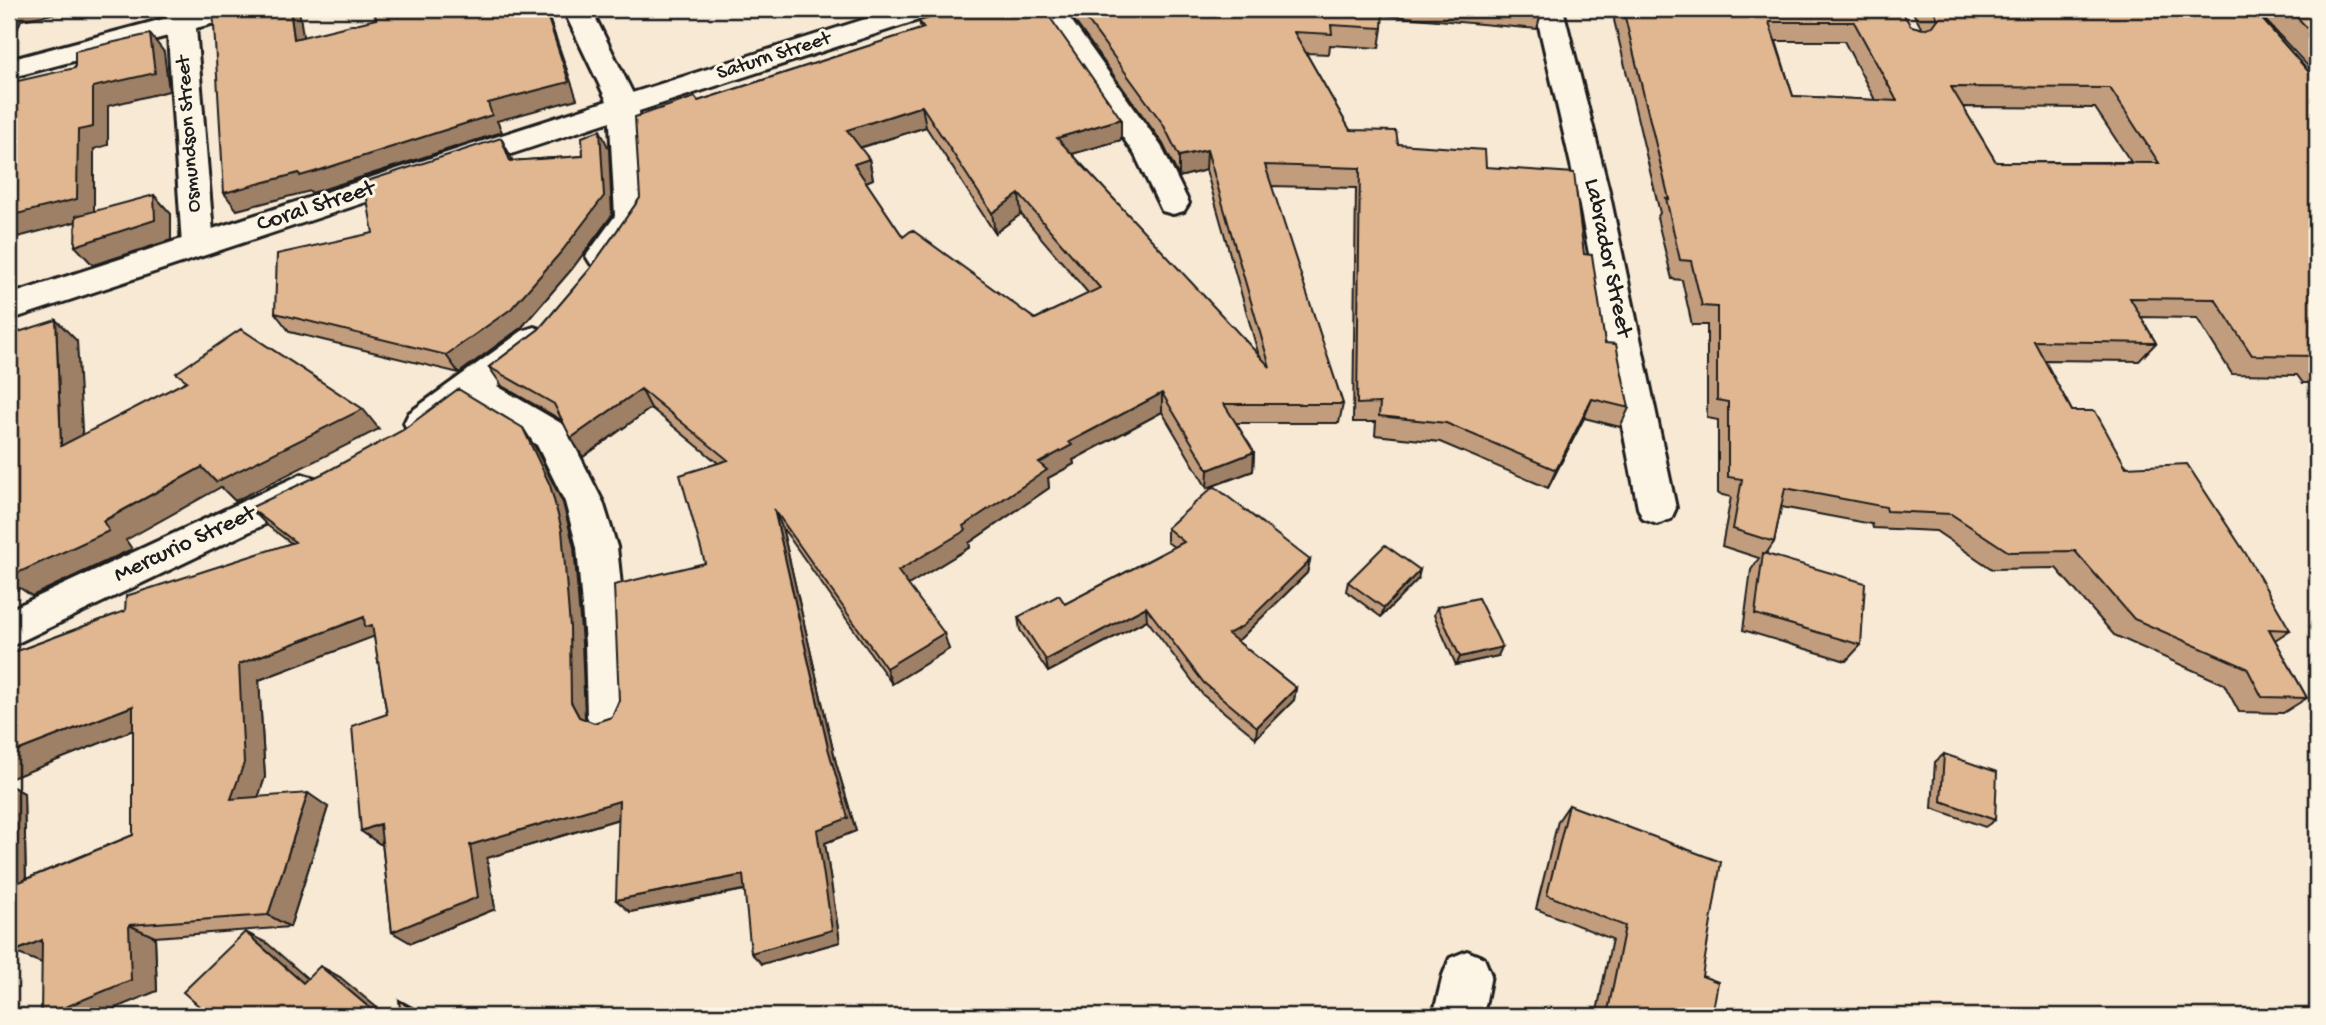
<svg xmlns="http://www.w3.org/2000/svg" width="2326" height="1025" font-family="'Gochi Hand',sans-serif">
  <style>
    .lines { fill: none; stroke-linecap: round; stroke-linejoin: round }
    .minor-casing { stroke: #1c1c1c; stroke-width: 6 }
    .tertiary-casing { stroke: #1c1c1c; stroke-width: 6 }
    .minor { fill: #fcf5e5; fill-rule: evenodd }
    .tertiary { fill: #fcf5e5; fill-rule: evenodd }
    .wall { fill: #c29d7d; stroke: #1c1c1c; stroke-width: 2; fill-rule: evenodd }
    .shaded-wall { fill: #9e8066; stroke: #1c1c1c; stroke-width: 2 }
    .building { fill: #e1b791; stroke: #1c1c1c; stroke-width: 2; fill-rule: evenodd }
    .labels { text-anchor: middle; dominant-baseline: central; stroke-width: 6; stroke-linejoin: round; paint-order: stroke }
    .far-street-label { font-size: 21px; fill: #1c1c1c; stroke: #fcf5e5 }
    .street-label { font-size: 24px; fill: #1c1c1c; stroke: #fcf5e5 }
  </style>
  <rect width="100%" height="100%" fill="#f7e9d4"/>
  <filter id="ink" filterUnits="userSpaceOnUse"><feTurbulence type="fractalNoise" baseFrequency=".0143" numOctaves="2"/><feDisplacementMap in="SourceGraphic" scale="14" xChannelSelector="R" yChannelSelector="G"/><feConvolveMatrix kernelMatrix="1 2 1 2 8 2 1 2 1" color-interpolation-filters="sRGB"/></filter>
  <g filter="url(#ink)">
    <g class="lines">
      <defs>
        <path id="minor" d="M166,9H194V11L204,9H249L245,15L196,28L214,245L210,253L198,256L186,253L182,245L168,36L9,78V60L167,18Z
          M897,9H938L934,15L639,111L647,217L615,264L603,268L591,264L586,256L615,216L609,106L613,99Z
          M1035,9H1063L1161,146L1189,203L1184,211L1173,214L1162,211L1135,155Z
          M1535,9H1563L1609,191L1676,508L1671,519L1657,524L1643,519L1638,508L1577,191Z
          M534,327L546,331L551,340L546,349L497,386L564,425L603,502L617,547L627,643L629,716L623,730L608,736L593,730L587,716L585,643L577,547L565,502L537,445L471,406C452,420 434,441 409,433L404,423L409,413L522,331Z
          M302,474L315,478L321,489L315,500L9,647V610Z
          M1467,951L1484,958L1491,975L1483,1016H1433L1443,975L1450,958Z"/>
        <path id="tertiary" d="M563,9H591L639,106L635,113L9,320V295L607,101Z"/>
      </defs>
      <use href="#minor" class="minor-casing"/>
      <use href="#tertiary" class="tertiary-casing"/>
      <use href="#minor" class="minor"/>
      <use href="#tertiary" class="tertiary"/>
    </g>
    <path class="wall" d="M1066,9H1542L1537,29L1382,15V28L1379,48L1330,45L1329,54L1306,53L1350,130L1398,144L1486,167L1584,254L1605,343L1629,408L1620,427L1584,418L1548,488L1440,442L1375,435L1376,422H1353L1356,188L1271,186L1343,404L1339,423H1236L1254,452L1253,471L1207,488L1162,412L1073,460L1074,464L1048,478L1049,488L969,543L970,547L908,585L949,649L892,684L782,527L836,763L856,831L825,843L840,942L762,964L745,890L630,912L619,819L487,858L495,909L411,943L392,932L382,843L380,844L361,831L387,714L374,636L259,680L265,777L258,797L328,807L290,927L155,937L157,991L42,963L12,891L9,893V785L24,793L26,879L133,835V730L12,778L9,776V654L125,611L291,543L268,526L250,508L535,447L563,503L574,547L582,643L585,717L586,720L594,723L612,717L705,563L718,463L651,408L583,457L563,421L502,386L489,367L539,329L590,269L640,198L698,101L921,29L919,21L1121,140L1072,154L1259,356L1206,170L1179,177L1163,144ZM926,127L995,233L1021,214L1089,294L1035,319L903,237L866,182L873,179L869,159L860,148Z
      M1618,9H1900L1911,26L1922,29L1911,9H2253L2317,81V383H2303L2297,375L2232,374L2197,318L2141,317L2156,343L2139,361L2044,360L2072,411L2290,630L2275,640L2307,698L2283,713L2239,712L2224,684L2114,635L2056,568L1992,569L1936,531L1873,528L1872,524L1781,507L1774,542L1766,554L1861,645L1846,661L1743,630L1751,570L1759,558L1722,546L1731,497L1718,494V420L1707,418V325H1692L1682,280L1672,279L1657,218L1660,213L1614,20ZM1776,41H1844L1875,100L1793,96ZM1963,107L2095,108L2131,162H1996Z
      M2255,9H2317V76Z
      M501,138L512,161L583,156L609,149L612,215L572,269L522,327L459,373L290,332L275,313L373,233Z
      M1167,528L1310,560L1307,573L1241,638L1237,641L1296,688L1294,700L1256,738L1203,695L1147,620L1048,672L1020,630L1018,617L1065,604L1174,547L1167,542Z
      M1418,579L1381,617L1346,591L1348,582Z
      M1437,607L1498,656L1456,665L1434,615Z
      M1944,754L1995,820L1985,827L1932,808L1935,762Z
      M1569,805L1702,976L1712,1016H1596L1612,939L1536,909L1558,821Z"/>
    <path class="shaded-wall" d="M9,9H60L59,13L21,20L9,52Z
      M290,9H299L306,56L294,39Z
      M545,9H546L577,99L497,121L502,132L312,193L310,191L237,210L224,193L488,103Z
      M150,34L164,52L169,91L108,106V145L94,149V217L10,239L9,237V216L78,130L93,87Z
      M922,106L926,127L852,150L847,130Z
      M1121,119V140L1058,158L1057,138Z
      M600,130L609,149L612,215L572,269L522,327L459,373L446,355Z
      M501,138L511,157L520,180L510,161Z
      M1207,150L1206,170L1179,177V156Z
      M869,159L873,179L859,185L854,164Z
      M1019,194L1021,214L995,233L992,213Z
      M154,195L171,214V240L93,265L75,246Z
      M56,320L77,341L84,465L61,446Z
      M641,389L651,408L583,457L571,438Z
      M1162,393V412L1073,460L1074,464L1048,478L1049,488L969,543L970,547L903,588L898,571L963,526L1039,463L1069,442Z
      M1592,399L1584,418L1548,488L1556,470Z
      M363,409L379,429L235,501L221,487L126,540L132,549L32,596L20,588L9,594V573L202,467Z
      M523,428L535,447L563,503L574,547L582,643L585,717L592,732L579,717L571,702Z
      M1254,452L1253,471L1207,488L1208,470Z
      M774,509L782,527L836,763L856,831L825,843L840,942L762,964L751,953L817,830L828,748Z
      M1310,560L1307,573L1241,638L1227,647L1228,634Z
      M1420,570L1418,579L1381,617L1384,608Z
      M1146,607L1147,620L1048,672L1046,660Z
      M364,617L389,641L375,636L259,680L265,777L253,813L231,799L239,664Z
      M944,633L949,649L892,684L886,668Z
      M1502,647L1498,656L1456,665L1460,657Z
      M1296,688L1294,700L1256,738L1257,727Z
      M133,706L156,721L12,778L9,776V754Z
      M9,785L24,793L26,886L9,893Z
      M308,793L328,807L290,927L268,915Z
      M619,801L632,815L487,858L495,909L411,943L392,932L470,845Z
      M380,824L399,837L380,844L361,831Z
      M743,875L753,888L630,912L616,900Z
      M129,925L155,937L157,991L96,1016H44Z
      M245,932L267,943L324,993L303,983Z
      M42,940V963L13,952Z
      M320,966L340,977L387,1016H379Z
      M399,1000L418,1010L426,1016H419Z"/>
    <path class="building" d="M213,9H290L294,39L376,19L374,9H545L569,82L488,103L492,115L314,172L300,176L299,173L224,193Z
      M963,9H1044L1121,119L1057,138L1270,367L1207,150L1179,156L1163,124L1079,9H1383L1382,28L1331,25L1332,34L1294,32L1350,130L1396,131L1398,144L1485,150L1486,167L1574,173L1584,254L1592,255L1605,343L1616,344L1629,408L1592,399L1556,470L1446,423L1379,416L1380,403L1357,404L1360,168L1265,165L1343,404H1224L1254,452L1208,470L1162,393L1069,442L1072,445L1039,463L1047,470L963,526L966,530L898,571L944,633L886,668L774,509L828,748L848,818L817,830L832,930L751,953L743,875L616,900L619,801L470,845L478,897L392,932L380,824L361,831L352,726L387,714L372,625L365,627L364,617L239,664L244,763L231,799L308,793L268,915L129,925L131,980L44,1016H41L42,940L13,952L12,885L133,835V706L9,754V654L125,611L126,596L295,542L250,508L326,472L403,430L458,389L523,428L550,485L562,530L570,627L571,702L579,717L594,723L612,717L619,700L614,585L705,563L680,475L728,460L641,389L571,438L554,404L489,367L539,329L590,269L640,198L635,117L695,97L698,101L924,28L919,21ZM922,106L992,213L1019,194L1100,288L1035,319L912,230L903,237L854,164L869,159L847,130Z
      M1623,9H1900L1911,26L1923,29L1933,26L1938,19L1933,9H2253L2317,81V356L2252,355L2215,299L2130,298L2156,343L2034,341L2072,411H2095L2126,467L2187,464L2246,554L2290,630L2269,629L2307,698L2262,697L2247,668L2134,619L2075,551L2009,552L1951,514L1887,511L1886,507L1785,488L1774,542L1733,529L1742,479L1728,477V402L1717,400V307L1702,306L1691,261L1680,260L1666,198L1669,199ZM1769,22H1854L1897,101L1793,96ZM1951,87L2110,88L2159,163L1996,162Z
      M2289,9H2317V38Z
      M150,34L155,73L93,87V127L78,130L77,199L9,216V83L75,68V51Z
      M600,130L604,196L562,251L511,309L446,355L275,313L277,254L373,233L364,182L501,138L510,161L583,156L582,137Z
      M154,195L155,220L75,246L76,216Z
      M56,320L61,446L187,381L176,373L241,329L363,409L216,482L202,467L103,521L109,531L9,577V335Z
      M1214,486L1310,560L1243,626L1228,634L1296,688L1257,727L1204,683L1146,607L1046,660L1018,617L1059,595L1065,604L1184,542L1167,528Z
      M1385,545L1420,570L1384,608L1348,582Z
      M1763,553L1865,583L1861,645L1755,614Z
      M1478,598L1502,647L1460,657L1437,607Z
      M1944,754L1997,772L1995,820L1941,801Z
      M1569,805L1721,862L1702,976L1718,982L1712,1016H1607L1625,926L1547,895Z
      M245,932L303,983L320,966L379,1016H210L183,992Z
      M399,1000L419,1016H401Z"/>
  </g>
  <g class="labels">
    <g class="far-street-label">
      <text transform="translate(774 57) rotate(-18)">Saturn Street</text>
      <text transform="translate(190 134) rotate(-94)">Osmundson Street</text>
    </g>
    <g class="street-label">
      <text transform="translate(316 207) rotate(-18)">Coral Street</text>
      <text transform="translate(1607 258) rotate(78)">Labrador Street</text>
      <text transform="translate(185 545) rotate(-25)">Mercurio Street</text>
    </g>
  </g>
  <rect width="2326" height="1025" fill="none" stroke="#fcf5e5" stroke-width="35"/>
  <rect x="18" y="18" width="2291" height="990" fill="none" stroke="#1c1c1c" stroke-width="2.5" filter="url(#ink)"/>
</svg>
